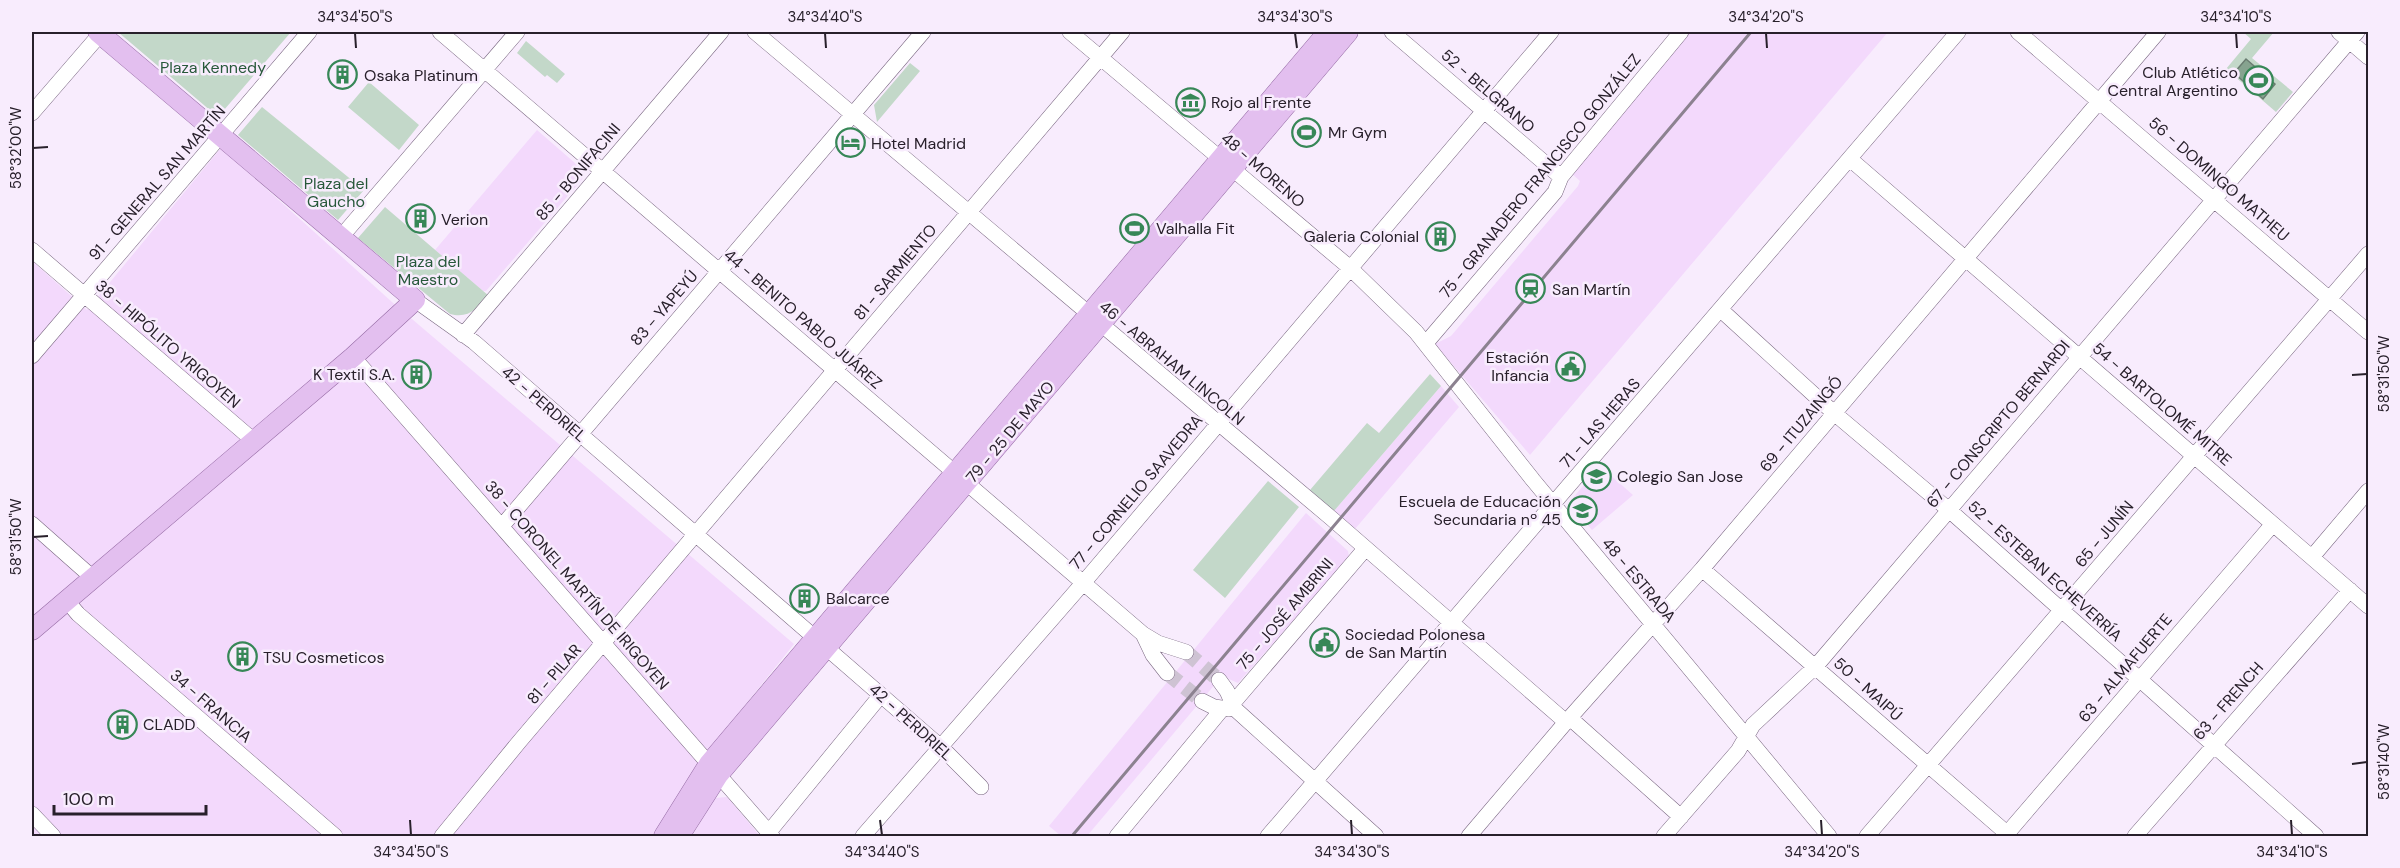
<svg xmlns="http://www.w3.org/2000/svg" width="2400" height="868" font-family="'DM Sans',sans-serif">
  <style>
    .built { fill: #f3d9fc }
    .green { fill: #c3d8c9 }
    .water { fill: #86a38f; stroke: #6a7c71; stroke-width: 1.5 }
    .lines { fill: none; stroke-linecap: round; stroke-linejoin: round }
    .minor-tunnel { stroke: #cec3d3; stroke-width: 15; stroke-dasharray: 15 8; stroke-linecap: butt }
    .minor-casing { stroke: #796780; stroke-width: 16 }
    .major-casing { stroke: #956ba4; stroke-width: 21 }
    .minor { stroke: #fff; stroke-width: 15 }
    .major { stroke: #e3bfef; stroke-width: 20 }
    .rail { stroke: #8c8290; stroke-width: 3 }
    .ticks { fill: none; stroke: #28202b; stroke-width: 2 }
    .labels { text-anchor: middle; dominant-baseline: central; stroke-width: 5; stroke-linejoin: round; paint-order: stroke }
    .park-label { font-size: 16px; fill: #27583a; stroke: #f8ecfd }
    .poi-label { font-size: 16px; fill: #28202b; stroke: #f8ecfd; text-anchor: start }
    .street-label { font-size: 16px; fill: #28202b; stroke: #f8ecfd }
    .neatline { fill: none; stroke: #28202b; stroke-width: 2 }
    .ticks-label { font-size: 15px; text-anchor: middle; fill: #28202b }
  </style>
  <rect width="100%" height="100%" fill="#f8ecfd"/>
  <path class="built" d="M1686,32H1888L1530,455L1435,344L1451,336L1578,186L1580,181L1570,172Z
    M537,130L583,170L584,177L486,291H483L435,250Z
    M221,148L392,302L794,644L694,769L658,836H32V261L87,310Z
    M1441,386L1459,407L1355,529L1334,511Z
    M1600,466L1633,495L1592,530L1571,505L1572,499Z
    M1306,513L1348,551L1349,557L1238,683L1222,676L1087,836H1061L1049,826Z
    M727,797L760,836H692L715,798Z"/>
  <path class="green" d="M118,32H291L218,117Z
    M2243,32H2274L2252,58L2293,92L2276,112L2226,69L2251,39Z
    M526,41L565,74L557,83L547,75L545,77L517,53Z
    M910,63L920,71L877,122L874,105Z
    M369,82L419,125L399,150L348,107Z
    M262,107L364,190L338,220L238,135Z
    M385,207L489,296C477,308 469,319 450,314L358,238Z
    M1430,374L1441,386L1334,511L1310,490L1367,423L1379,433Z
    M1268,481L1299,507L1225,598L1193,570Z"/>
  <path class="water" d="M2246,59L2275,84L2263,99L2234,73Z"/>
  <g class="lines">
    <path class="minor-tunnel" d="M1186,652L1219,680
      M1167,673L1202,701"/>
    <defs>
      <path id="minor" d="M440,32L1143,634L1158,643L1186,652
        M755,32L1331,518L1566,722
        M1070,32L1349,267L1416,332L1533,480L1829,836
        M1392,32L1561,177
        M2018,32L2368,332
        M2339,32L2368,57
        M32,113L102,32
        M1850,159L2368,606
        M341,237L517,32
        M32,250L254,441
        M415,300L474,342L942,748L981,787
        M1721,310L1834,413L1949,510L2316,836
        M463,335L721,32
        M1426,343L1555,192L1561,177L1681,32
        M32,356L309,32
        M353,357L772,836
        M32,524L93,578
        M502,526L923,32
        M2312,557L2368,491
        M1702,569L2010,836
        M67,601L78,614L335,836
        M1143,634L1153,655L1167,673
        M1219,680L1227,691L1235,709L1376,836
        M1202,701L1214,707L1229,709
        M1233,703L1365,549
        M1570,718L1681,817
        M32,814L53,836
        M769,832L881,695
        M442,836L519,742L1122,32
        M863,836L1084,582L1551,32
        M1117,836L1223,708
        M1268,836L1958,32
        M1469,836L1566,722L1702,569L2158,32
        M1664,836L1738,751L1753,725L1816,666L2357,32
        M1867,836L2368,254
        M2005,836L2273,524
        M2135,836L2350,590"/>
      <path id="major" d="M32,630L353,357L415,300L98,32
        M664,836L709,764L1328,32
        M679,836L718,775L1348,32"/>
    </defs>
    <use href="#minor" class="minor-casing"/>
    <use href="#major" class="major-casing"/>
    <use href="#minor" class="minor"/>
    <use href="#major" class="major"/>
    <path class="rail" d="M1072,836L1751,32"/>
  </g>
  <path class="ticks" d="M355,33L356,48M825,33L826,48M1295,33L1297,48M1766,33L1767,48M2236,33L2237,48M33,148L48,147M2352,375L2367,374M33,537L48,536M2352,764L2367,762M410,820L411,835M880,820L882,835M1351,820L1352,835M1821,820L1822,835M2291,820L2292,835"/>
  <defs>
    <symbol id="building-ring" viewBox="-11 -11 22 22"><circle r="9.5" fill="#f8ecfd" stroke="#378757" stroke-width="1.5"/><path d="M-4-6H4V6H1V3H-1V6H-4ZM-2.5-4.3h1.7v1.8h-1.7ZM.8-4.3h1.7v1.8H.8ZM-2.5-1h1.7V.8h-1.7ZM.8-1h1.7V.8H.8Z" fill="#378757"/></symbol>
    <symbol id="stadium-ring" viewBox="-11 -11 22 22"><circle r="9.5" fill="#f8ecfd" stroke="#378757" stroke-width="1.5"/><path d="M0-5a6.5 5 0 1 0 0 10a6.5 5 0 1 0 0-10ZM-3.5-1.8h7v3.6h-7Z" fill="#378757"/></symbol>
    <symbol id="museum-ring" viewBox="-11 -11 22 22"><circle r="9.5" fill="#f8ecfd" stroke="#378757" stroke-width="1.5"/><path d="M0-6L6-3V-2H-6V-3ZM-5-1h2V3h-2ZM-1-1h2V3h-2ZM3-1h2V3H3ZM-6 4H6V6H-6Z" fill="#378757"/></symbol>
    <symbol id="hotel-ring" viewBox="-11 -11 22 22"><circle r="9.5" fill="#f8ecfd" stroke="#378757" stroke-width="1.5"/><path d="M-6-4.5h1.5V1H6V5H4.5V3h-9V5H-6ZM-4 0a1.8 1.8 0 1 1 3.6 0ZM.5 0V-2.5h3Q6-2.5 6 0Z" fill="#378757"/></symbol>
    <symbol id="station-ring" viewBox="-11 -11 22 22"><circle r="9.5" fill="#f8ecfd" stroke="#378757" stroke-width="1.5"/><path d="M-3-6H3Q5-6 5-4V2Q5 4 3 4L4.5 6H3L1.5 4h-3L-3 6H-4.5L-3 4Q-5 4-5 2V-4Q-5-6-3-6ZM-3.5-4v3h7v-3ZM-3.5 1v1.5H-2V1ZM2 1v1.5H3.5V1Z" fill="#378757"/></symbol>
    <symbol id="civic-ring" viewBox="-11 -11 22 22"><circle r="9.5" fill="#f8ecfd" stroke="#378757" stroke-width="1.5"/><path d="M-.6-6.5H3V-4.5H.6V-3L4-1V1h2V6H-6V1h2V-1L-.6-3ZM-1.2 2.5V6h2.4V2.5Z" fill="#378757"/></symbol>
    <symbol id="university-ring" viewBox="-11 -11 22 22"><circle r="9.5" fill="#f8ecfd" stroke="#378757" stroke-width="1.5"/><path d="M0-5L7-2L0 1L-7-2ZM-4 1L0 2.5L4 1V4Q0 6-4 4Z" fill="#378757"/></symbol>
    <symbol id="school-ring" viewBox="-11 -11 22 22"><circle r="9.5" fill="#f8ecfd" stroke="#378757" stroke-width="1.5"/><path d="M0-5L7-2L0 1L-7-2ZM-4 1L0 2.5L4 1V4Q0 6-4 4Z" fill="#378757"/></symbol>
  </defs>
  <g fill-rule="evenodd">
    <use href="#building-ring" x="326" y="58" width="33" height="33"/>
    <use href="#stadium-ring" x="2242" y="64" width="33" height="33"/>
    <use href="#museum-ring" x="1174" y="86" width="33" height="33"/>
    <use href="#stadium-ring" x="1290" y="116" width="33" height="33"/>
    <use href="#hotel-ring" x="834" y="126" width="33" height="33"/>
    <use href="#building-ring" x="404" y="202" width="33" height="33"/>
    <use href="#stadium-ring" x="1118" y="212" width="33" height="33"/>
    <use href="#building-ring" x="1424" y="220" width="33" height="33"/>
    <use href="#station-ring" x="1514" y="272" width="33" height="33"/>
    <use href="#civic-ring" x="1554" y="350" width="33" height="33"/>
    <use href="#building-ring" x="400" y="358" width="33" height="33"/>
    <use href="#university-ring" x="1580" y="460" width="33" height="33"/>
    <use href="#school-ring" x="1566" y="494" width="33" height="33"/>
    <use href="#building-ring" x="788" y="582" width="33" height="33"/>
    <use href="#civic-ring" x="1308" y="626" width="33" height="33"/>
    <use href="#building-ring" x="226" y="640" width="33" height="33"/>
    <use href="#building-ring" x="106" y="708" width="33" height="33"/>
  </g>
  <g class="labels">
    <g class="park-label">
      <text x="213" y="67">Plaza Kennedy</text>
      <text x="336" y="183">Plaza del<tspan x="336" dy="18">Gaucho</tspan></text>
      <text x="428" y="261">Plaza del<tspan x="428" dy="18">Maestro</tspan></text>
    </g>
    <g class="poi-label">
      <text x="2238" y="72" text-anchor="end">Club Atlético<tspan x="2238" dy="18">Central Argentino</tspan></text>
      <text x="364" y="75">Osaka Platinum</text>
      <text x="1211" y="102">Rojo al Frente</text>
      <text x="1328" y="132">Mr Gym</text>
      <text x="871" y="143">Hotel Madrid</text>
      <text x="441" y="219">Verion</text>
      <text x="1156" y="228">Valhalla Fit</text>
      <text x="1419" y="236" text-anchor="end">Galeria Colonial</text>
      <text x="1552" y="289">San Martín</text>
      <text x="1549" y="357" text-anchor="end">Estación<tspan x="1549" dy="18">Infancia</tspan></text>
      <text x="395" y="374" text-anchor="end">K Textil S.A.</text>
      <text x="1617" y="476">Colegio San Jose</text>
      <text x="1561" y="501" text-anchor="end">Escuela de Educación<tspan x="1561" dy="18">Secundaria nº 45</tspan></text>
      <text x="826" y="598">Balcarce</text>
      <text x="1345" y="634">Sociedad Polonesa<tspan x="1345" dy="18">de San Martín</tspan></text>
      <text x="263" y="657">TSU Cosmeticos</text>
      <text x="143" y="724">CLADD</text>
    </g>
    <g class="street-label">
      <text transform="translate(1488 91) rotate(41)">52 - BELGRANO</text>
      <text transform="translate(1263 170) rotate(41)">48 - MORENO</text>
      <text transform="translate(578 172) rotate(-50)">85 - BONIFACINI</text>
      <text transform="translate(1540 176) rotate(-51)">75 - GRANADERO FRANCISCO GONZÁLEZ</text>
      <text transform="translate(2219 179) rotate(41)">56 - DOMINGO MATHEU</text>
      <text transform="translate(157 183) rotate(-49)">91 - GENERAL SAN MARTÍN</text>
      <text transform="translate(895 272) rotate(-50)">81 - SARMIENTO</text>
      <text transform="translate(664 308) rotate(-49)">83 - YAPEYÚ</text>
      <text transform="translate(803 319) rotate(41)">44 - BENITO PABLO JUÁREZ</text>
      <text transform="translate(168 344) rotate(41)">38 - HIPÓLITO YRIGOYEN</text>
      <text transform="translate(1172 363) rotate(40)">46 - ABRAHAM LINCOLN</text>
      <text transform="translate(544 404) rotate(41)">42 - PERDRIEL</text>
      <text transform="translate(2162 404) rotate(41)">54 - BARTOLOMÉ MITRE</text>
      <text transform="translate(1600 423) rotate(-49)">71 - LAS HERAS</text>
      <text transform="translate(1801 424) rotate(-50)">69 - ITUZAINGÓ</text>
      <text transform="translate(1998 424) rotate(-50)">67 - CONSCRIPTO BERNARDI</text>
      <text transform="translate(1010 432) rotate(-50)">79 - 25 DE MAYO</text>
      <text transform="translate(1136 492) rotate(-50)">77 - CORNELIO SAAVEDRA</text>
      <text transform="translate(2104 534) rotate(-50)">65 - JUNÍN</text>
      <text transform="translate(2045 571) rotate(42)">52 - ESTEBAN ECHEVERRÍA</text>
      <text transform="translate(1639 580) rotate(50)">48 - ESTRADA</text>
      <text transform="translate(577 585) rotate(49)">38 - CORONEL MARTÍN DE IRIGOYEN</text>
      <text transform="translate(1285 614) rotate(-50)">75 - JOSÉ AMBRINI</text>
      <text transform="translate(2125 668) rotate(-50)">63 - ALMAFUERTE</text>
      <text transform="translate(554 674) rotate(-49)">81 - PILAR</text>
      <text transform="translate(1868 689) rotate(42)">50 - MAIPÚ</text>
      <text transform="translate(2228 701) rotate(-49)">63 - FRENCH</text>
      <text transform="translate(211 706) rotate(41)">34 - FRANCIA</text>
      <text transform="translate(911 722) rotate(42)">42 - PERDRIEL</text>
    </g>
  </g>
  <rect width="2400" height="868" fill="none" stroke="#f8ecfd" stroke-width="66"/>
  <path d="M54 805v9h152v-9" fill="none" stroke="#28202b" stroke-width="3"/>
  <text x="63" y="805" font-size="18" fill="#28202b" stroke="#f8ecfd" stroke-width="4.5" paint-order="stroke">100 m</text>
  <rect x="33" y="33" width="2334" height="802" class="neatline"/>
  <g class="ticks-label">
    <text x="355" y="22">34°34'50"S</text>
    <text x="825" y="22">34°34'40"S</text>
    <text x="1295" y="22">34°34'30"S</text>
    <text x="1766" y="22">34°34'20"S</text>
    <text x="2236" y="22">34°34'10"S</text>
    <text transform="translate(16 148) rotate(-90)" y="5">58°32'00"W</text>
    <text transform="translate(2384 374) rotate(-90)" y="5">58°31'50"W</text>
    <text transform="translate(16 537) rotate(-90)" y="5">58°31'50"W</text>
    <text transform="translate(2384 762) rotate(-90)" y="5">58°31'40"W</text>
    <text x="411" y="857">34°34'50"S</text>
    <text x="882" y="857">34°34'40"S</text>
    <text x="1352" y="857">34°34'30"S</text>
    <text x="1822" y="857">34°34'20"S</text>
    <text x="2292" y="857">34°34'10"S</text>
  </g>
</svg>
